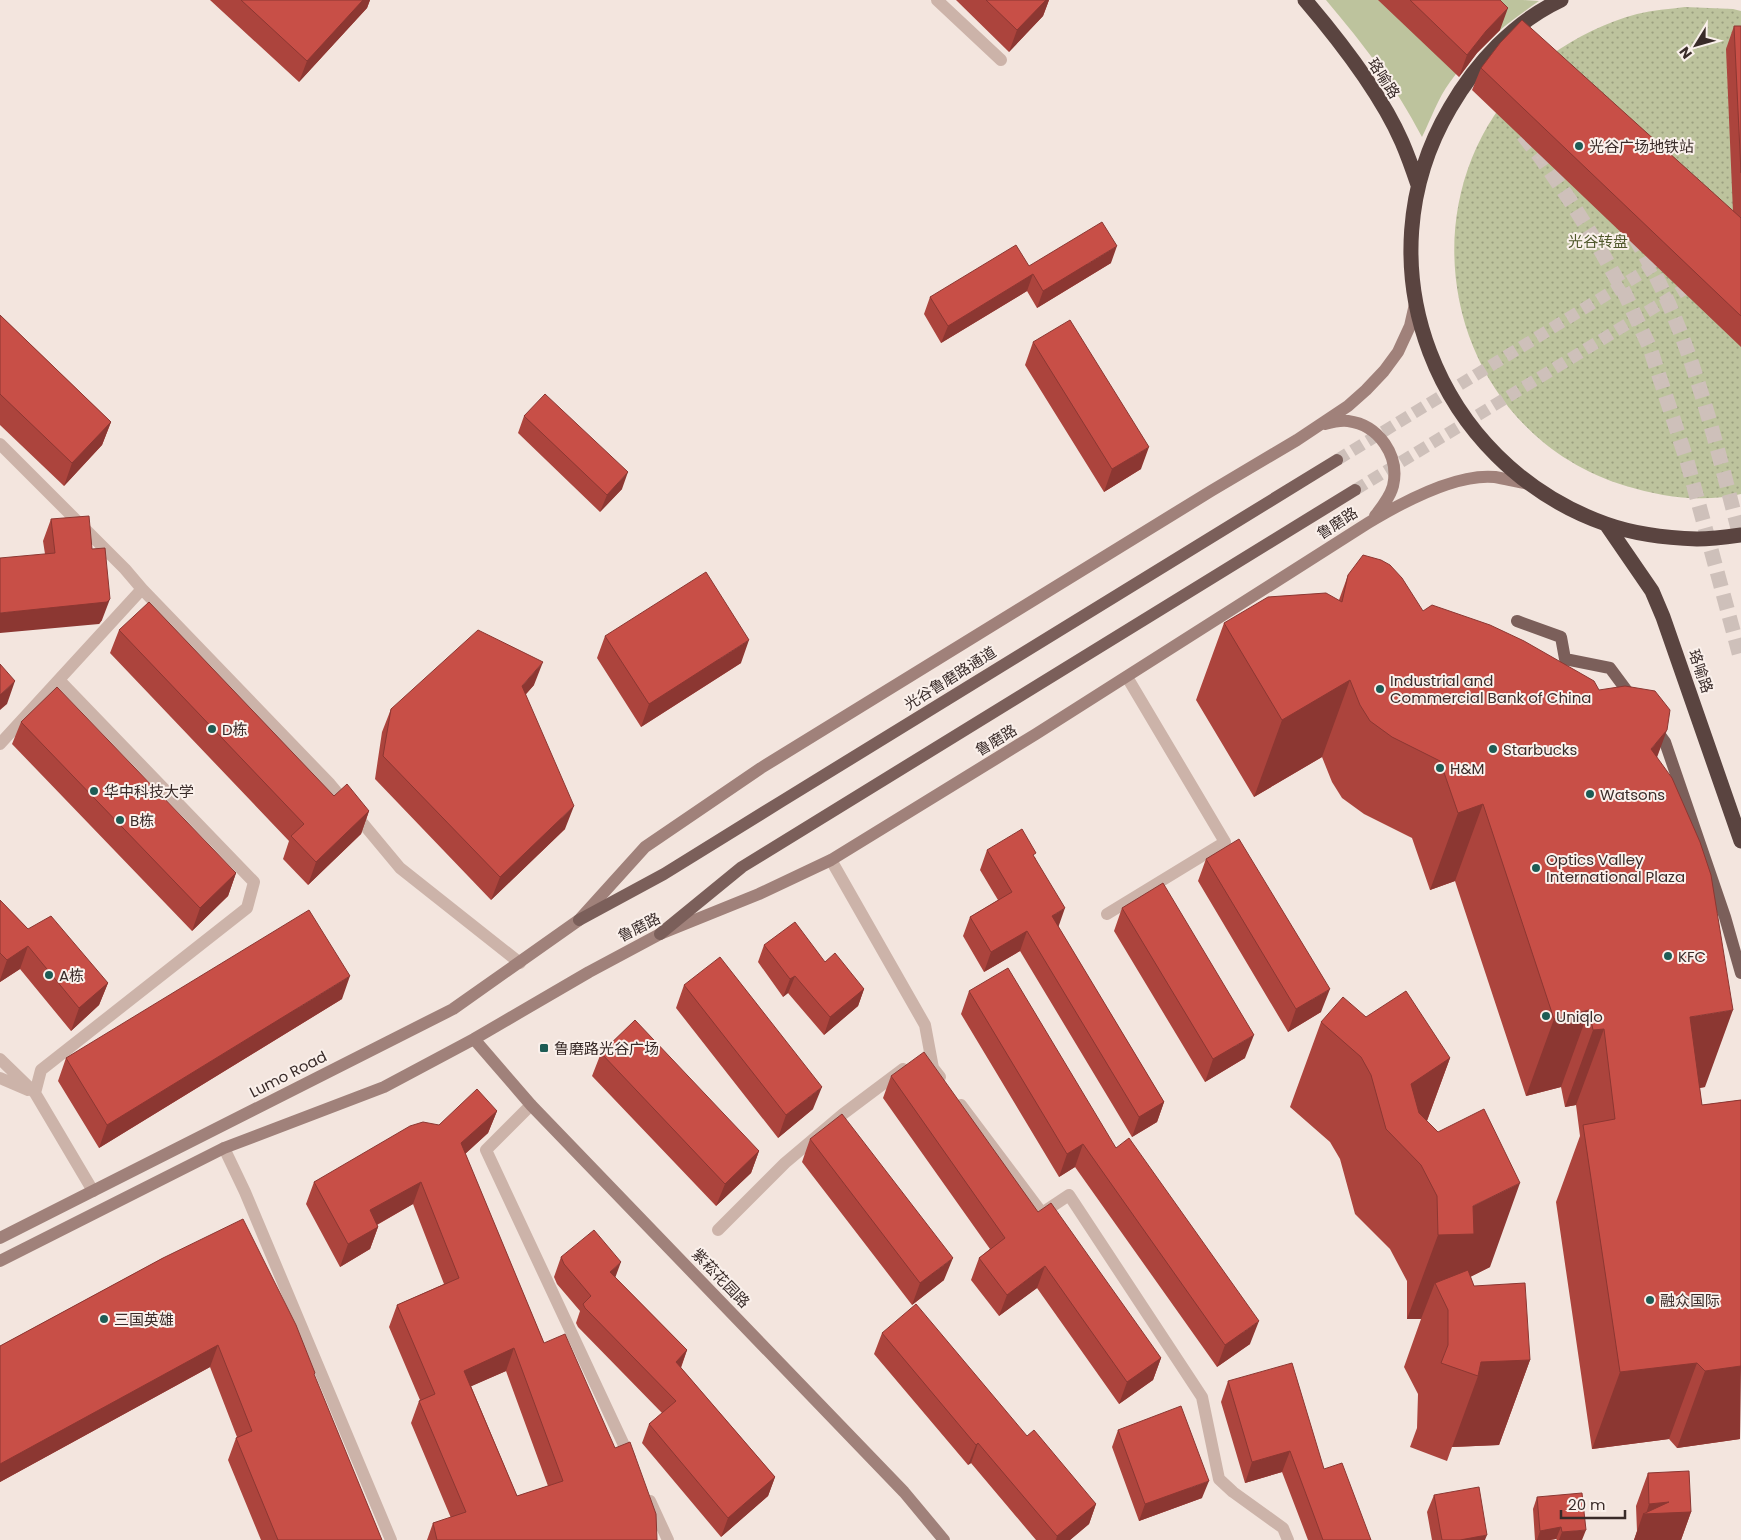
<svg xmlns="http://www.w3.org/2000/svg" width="1741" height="1540" font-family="Poppins,'Noto Sans SC',sans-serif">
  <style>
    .grass { fill: #bdc39d }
    .park { fill: url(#park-dots) }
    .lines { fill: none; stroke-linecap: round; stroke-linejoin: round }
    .primary-tunnel { stroke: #cec0ba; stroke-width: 12; stroke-dasharray: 12 6; stroke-linecap: butt }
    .highway-tunnel { stroke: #cec0ba; stroke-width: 15; stroke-dasharray: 15 8; stroke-linecap: butt }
    .street { stroke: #ccb3a9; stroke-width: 12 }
    .secondary { stroke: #a0817a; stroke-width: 12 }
    .primary { stroke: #7b5f5a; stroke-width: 12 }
    .highway { stroke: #5a4440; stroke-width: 15 }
    .wall { fill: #ac443d; fill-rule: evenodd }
    .shaded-wall { fill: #8c3732 }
    .building { fill: #c84f47; stroke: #8c3732; fill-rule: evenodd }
    .poi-dot { fill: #1d5c55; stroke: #faf0eb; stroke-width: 2 }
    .labels { text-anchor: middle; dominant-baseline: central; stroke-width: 4; stroke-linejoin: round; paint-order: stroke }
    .street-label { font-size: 15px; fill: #392b29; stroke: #faf0eb }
    .poi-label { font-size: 15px; fill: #392b29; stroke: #faf0eb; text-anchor: start }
    .park-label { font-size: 15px; fill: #50582c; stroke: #faf0eb }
  </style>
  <defs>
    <pattern id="park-dots" width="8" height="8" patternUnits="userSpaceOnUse" patternTransform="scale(1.25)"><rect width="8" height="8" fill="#bdc39d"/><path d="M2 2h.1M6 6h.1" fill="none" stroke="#9b9f80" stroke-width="1.8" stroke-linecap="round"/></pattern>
  </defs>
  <rect width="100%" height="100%" fill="#f3e5de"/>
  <path class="grass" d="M1326,0H1523L1539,1C1506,24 1473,49 1450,82C1438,98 1431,119 1422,137C1395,85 1364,45 1326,0Z"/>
  <path class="park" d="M1685,7L1733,9L1741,11V494C1703,503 1662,497 1626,486C1436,428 1393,175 1551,55C1576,37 1607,22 1637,14C1653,10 1669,9 1685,7Z"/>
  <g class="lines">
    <path class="primary-tunnel" d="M1337,460L1668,257
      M1355,490L1696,282"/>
    <path class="highway-tunnel" d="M1523,135L1541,158L1569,199L1596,242L1624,292L1650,348L1687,461L1741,660
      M1634,236C1690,329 1714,436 1741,540"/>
    <path class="street" d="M937,0L1001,60
      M0,444L125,569L142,589L0,744
      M142,589L330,784L400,868L520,963
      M831,860L925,1025L933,1068L940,1077
      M1107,914L1225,842L1127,677
      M0,1059L35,1093L93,1191
      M0,1078L28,1090
      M35,1093L41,1070L247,908L254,882L59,680
      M531,1105L486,1150L630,1458
      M961,1105L1042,1213L1069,1195L1202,1397L1219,1479L1233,1492L1283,1528L1288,1540
      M224,1148L245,1192L391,1540
      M718,1230L785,1163L843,1114L903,1069
      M650,1501L668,1540"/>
    <path class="secondary" d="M1325,424C1332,422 1340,420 1348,421C1379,425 1400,456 1393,486C1390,497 1382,507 1375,516
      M474,1039L531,1105L904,1492L944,1540
      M0,1238L453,1009L579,920L645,847L761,768L1211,491L1297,440L1348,406L1366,390L1384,371L1398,352L1410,326L1415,304
      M0,1261L224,1148L384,1087L474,1039L589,972L660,934L759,894L831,860L1036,734L1368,523C1401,503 1455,473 1495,477C1506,479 1518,482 1530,484"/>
    <path class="primary" d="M1517,621L1561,637L1565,659L1610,668L1633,699
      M1654,727L1665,742L1725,917L1741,973
      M579,920L664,874L782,801L1337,460
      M660,934L742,867L1355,490"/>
    <path class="highway" d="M1305,0C1340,41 1380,92 1402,142C1408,156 1413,170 1418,185
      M1561,0C1514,22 1476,63 1450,108C1358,264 1436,464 1606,524C1634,534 1666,538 1697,539C1711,539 1727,537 1741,535
      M1606,524L1652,591L1663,617L1741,841"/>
  </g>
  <path class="wall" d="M210,0H370L367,8L299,82Z
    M956,0H1049L1043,16L1009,52Z
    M1378,0H1500V30L1477,53L1459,77Z
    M1734,26H1741V347L1472,90L1481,68L1733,212L1726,49Z
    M1111,263L1037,308L1027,291L941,343L924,314L930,297L1029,266Z
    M0,315L111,422L102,445L64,486L0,425Z
    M1033,342L1141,469L1104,492L1025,365Z
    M524,416L622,489L600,512L518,433Z
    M51,519L92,549L102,620L99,624L45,554L43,541Z
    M1348,575L1423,611L1599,690L1657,757L1705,1087L1699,1088L1702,1105L1741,1100L1740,1439L1677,1448L1669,1439L1592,1449L1556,1202L1580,1136L1576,1105L1565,1107L1561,1087L1526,1096L1455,881L1430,890L1412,838L1364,814L1342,798L1332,782L1322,757L1254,797L1196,700L1224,623L1339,600Z
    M119,630L334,796L369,811L361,834L308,885L283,859L289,841L110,653Z
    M605,636L741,663L641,727L597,658Z
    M534,685L525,695L565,829L491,900L375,779L382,732L391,709Z
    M21,722L236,873L228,896L192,931L12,744Z
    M987,850L1035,857L1058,927L1164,1102L1157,1122L1132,1137L1020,951L984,972L963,936L970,917L998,900L980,870Z
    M1206,859L1321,1012L1288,1032L1198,881Z
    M0,900L28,929L108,983L99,1005L71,1031L20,969L0,982Z
    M1122,908L1245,1058L1205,1082L1114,931Z
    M764,945L825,962L864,989L858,1006L824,1035L788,993L783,997L758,962Z
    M684,985L813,1109L778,1138L676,1008Z
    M969,991L1116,1148L1250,1344L1217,1367L1075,1167L1059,1177L961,1014Z
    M342,999L99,1148L58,1081L66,1058Z
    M1366,1017L1450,1058L1427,1121L1490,1267L1470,1277L1474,1286L1530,1360L1499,1445L1452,1447L1447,1461L1410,1447L1417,1428L1418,1394L1404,1367L1421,1319H1407V1281L1390,1249L1355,1214L1340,1159L1330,1142L1290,1107L1321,1022Z
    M601,1053L759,1151L751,1173L716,1206L592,1076Z
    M891,1076L1038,1212L1161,1358L1153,1380L1119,1404L1037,1288L999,1316L971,1280L979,1258L990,1249L883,1098Z
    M497,1111L488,1133L465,1154L544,1343L615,1448L657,1540H427L433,1523L451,1518L411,1423L419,1401L420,1400L389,1327L397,1305L444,1284L413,1204L377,1225L378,1227L370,1249L340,1267L306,1204L314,1182L439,1125ZM506,1371L548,1486L517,1496L471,1386Z
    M810,1139L944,1280L912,1305L802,1162Z
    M561,1257L615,1277L687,1350L681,1368L775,1477L768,1496L721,1537L642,1443L649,1424L662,1413L578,1327L576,1323L580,1311L557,1284L554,1277Z
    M163,1258L314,1376L382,1540H261L228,1460L236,1438L237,1437L210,1367L0,1482V1346Z
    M882,1333L1027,1436L1096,1504L1089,1524L1070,1540H1036L971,1463L968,1465L874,1354Z
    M1228,1381L1324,1469L1371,1540H1308L1282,1472L1245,1483L1221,1402Z
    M1118,1430L1202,1498L1139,1521L1112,1447Z
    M1648,1473L1691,1512L1681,1540H1634L1637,1531L1636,1506Z
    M1434,1495L1485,1540H1432L1427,1512Z
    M1537,1497L1582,1540H1557L1556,1539L1550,1540H1535L1533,1509Z"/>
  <path class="shaded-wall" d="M363,0H370L367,8L299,82L307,61Z
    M1046,0H1049L1043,16L1009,52L1017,30Z
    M1508,8L1500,30L1477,53L1459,77L1467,55L1486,31Z
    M1117,246L1111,263L1037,308L1043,291Z
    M1033,274L1027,291L941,343L948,326Z
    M111,422L102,445L64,486L72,463Z
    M1149,447L1141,469L1104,492L1112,469Z
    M628,472L622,489L600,512L607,495Z
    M110,599L102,620L99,624L0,633V613Z
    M749,640L741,663L641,727L649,704Z
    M543,662L534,685L513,709L522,686Z
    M1350,680L1322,757L1254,797L1282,720Z
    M15,681L7,704L0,710V695Z
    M1667,730L1639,807L1651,749Z
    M1483,804L1455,881L1430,890L1458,813Z
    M574,806L565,829L491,900L500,877Z
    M369,811L361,834L308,885L316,862Z
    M236,873L228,896L192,931L200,908Z
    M1065,908L1058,928L1052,916Z
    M1027,931L1020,951L984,972L991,952Z
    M28,946L20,969L0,982V980L7,960Z
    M350,976L342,999L99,1148L107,1125Z
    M795,976L788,993L783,997L790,979Z
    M108,983L99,1005L71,1031L79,1008Z
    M864,989L858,1006L824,1035L830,1017Z
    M1330,989L1321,1012L1288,1032L1296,1009Z
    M1589,1010L1561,1087L1526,1096L1554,1019Z
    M1733,1010L1705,1087L1662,1094L1690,1017Z
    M1604,1029L1576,1105L1565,1107L1593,1030Z
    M1254,1035L1245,1058L1205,1082L1213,1059Z
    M1450,1058L1419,1142L1411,1084Z
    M822,1087L813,1109L778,1138L786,1115Z
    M1164,1102L1157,1122L1132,1137L1139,1117Z
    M497,1111L488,1133L453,1165L461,1143Z
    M1083,1144L1075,1167L1059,1177L1067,1154Z
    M759,1151L751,1173L716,1206L725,1184Z
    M421,1182L413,1204L362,1233L370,1210Z
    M1520,1183L1490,1267L1456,1284L1435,1283L1421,1319H1407L1438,1235L1473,1206Z
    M378,1227L370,1249L340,1267L348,1244Z
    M953,1258L944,1280L912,1305L920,1283Z
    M621,1262L614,1281L610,1272Z
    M1045,1266L1037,1288L999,1316L1007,1295Z
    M1259,1321L1250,1344L1217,1367L1225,1345Z
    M218,1345L210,1367L0,1482V1464Z
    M514,1348L506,1371L456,1393L464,1371Z
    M687,1350L680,1369L676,1362Z
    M1161,1358L1153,1380L1119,1404L1127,1382Z
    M1530,1360L1499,1445L1452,1447L1478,1376L1481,1362Z
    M1697,1363L1669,1439L1592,1449L1620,1372Z
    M1741,1366L1740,1439L1677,1448L1705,1371Z
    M978,1443L971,1463L968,1465L976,1445Z
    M1290,1451L1282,1472L1245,1483L1252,1462Z
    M775,1477L768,1496L721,1537L728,1518Z
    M1209,1481L1202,1498L1139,1521L1145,1504Z
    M1669,1502L1691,1512L1681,1540H1634L1643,1514H1646L1649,1504Z
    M1096,1504L1089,1524L1070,1540H1056L1057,1536Z
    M1561,1527L1556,1539L1550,1540H1537L1540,1531Z
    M1586,1530L1582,1540H1559L1562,1532Z
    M1487,1535L1485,1540H1460Z"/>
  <path class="building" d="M241,0H363L307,61Z
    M986,0H1046L1017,30Z
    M1410,0H1500L1508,8L1486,31L1467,55Z
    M1522,20L1741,218V316L1481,68L1500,43Z
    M1734,26H1741V173Z
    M1102,222L1117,246L1043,291L1033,274L948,326L930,297L1016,245L1029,266Z
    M0,315L111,422L72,463L0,394Z
    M1070,320L1149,447L1112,469L1033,342Z
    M545,394L628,472L607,495L524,416Z
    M89,516L92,549L105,548L110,599L107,602L0,613V558L55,553L51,519Z
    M1363,555L1381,560L1390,565L1402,578L1423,611L1432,605L1490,625L1524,641L1594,681L1599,690L1625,686L1655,691L1670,710L1667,730L1651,749L1672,778L1700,842L1711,875L1733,1010L1690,1017L1702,1105L1741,1100V1366L1705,1371L1697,1363L1620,1372L1583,1125L1615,1119L1604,1029L1593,1030L1589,1010L1554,1019L1483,804L1458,813L1440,761L1392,737L1370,721L1360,705L1350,680L1282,720L1224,623L1268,597L1326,593L1342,602L1348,575Z
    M706,572L749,640L649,704L605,636Z
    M149,602L334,796L347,784L369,811L316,862L291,836L304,824L119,630Z
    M478,630L543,662L522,686L574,806L500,877L383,756L391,709Z
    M0,664L15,681L0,695Z
    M57,687L236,873L200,908L21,722Z
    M1022,829L1036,853L1033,855L1065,908L1052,916L1164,1102L1139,1117L1027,931L991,952L970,917L1012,892L987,850Z
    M1239,839L1330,989L1296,1009L1206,859Z
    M1163,883L1254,1035L1213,1059L1122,908Z
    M0,900L28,929L51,916L108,983L79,1008L28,946L7,960L0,953Z
    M309,910L350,976L107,1125L66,1058Z
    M795,922L825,962L835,953L864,989L830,1017L795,976L790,979L764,945Z
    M720,957L822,1087L786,1115L684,985Z
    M1008,968L1116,1148L1129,1138L1259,1321L1225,1345L1083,1144L1067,1154L969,991Z
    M1406,991L1450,1058L1411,1084L1419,1113L1438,1132L1484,1109L1520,1183L1473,1206L1474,1234L1438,1235L1437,1196L1421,1165L1386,1129L1371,1075L1361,1057L1321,1022L1343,997L1366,1017Z
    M635,1020L759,1151L725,1184L601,1053Z
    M924,1052L1038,1212L1051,1203L1161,1358L1127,1382L1045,1266L1007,1295L979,1258L1005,1238L891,1076Z
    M477,1089L497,1111L461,1143L544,1343L565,1334L615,1448L630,1442L656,1514L657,1540H437L433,1523L466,1512L419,1401L435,1394L397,1305L459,1278L421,1182L370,1210L378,1227L348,1244L314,1182L410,1126L423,1122L439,1125ZM514,1348L563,1481L517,1496L464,1371Z
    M842,1114L953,1258L920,1283L810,1139Z
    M243,1219L296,1325L315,1373L314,1374L382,1540H278L236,1438L252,1431L218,1345L0,1464V1346L163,1258Z
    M594,1230L621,1262L610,1272L687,1350L676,1362L775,1477L728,1518L649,1424L676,1401L585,1308L583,1304L591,1296L564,1264L561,1257Z
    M1468,1270L1474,1286L1525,1283L1530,1360L1481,1362L1478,1376L1441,1363L1448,1345V1310L1435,1283Z
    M916,1304L1027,1436L1034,1430L1096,1504L1057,1536L978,1443L976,1445L882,1333Z
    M1292,1363L1324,1469L1342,1463L1371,1540H1323L1290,1451L1252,1462L1228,1381Z
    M1181,1406L1209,1481L1145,1504L1118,1430Z
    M1689,1471L1691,1512L1643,1514L1669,1502L1649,1504L1648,1473Z
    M1479,1487L1487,1535L1460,1540H1442L1434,1495Z
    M1582,1493L1586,1530L1562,1532L1561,1527L1540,1531L1537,1497Z"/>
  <g class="poi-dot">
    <circle cx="1579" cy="146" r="5"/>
    <circle cx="1380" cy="689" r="5"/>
    <circle cx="212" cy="729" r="5"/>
    <circle cx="1493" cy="749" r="5"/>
    <circle cx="1440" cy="768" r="5"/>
    <circle cx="94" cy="791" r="5"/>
    <circle cx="1590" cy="794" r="5"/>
    <circle cx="120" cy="820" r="5"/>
    <circle cx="1536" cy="868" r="5"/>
    <circle cx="1668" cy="956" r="5"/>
    <circle cx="49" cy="975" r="5"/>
    <circle cx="1546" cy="1016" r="5"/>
    <rect x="539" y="1043" width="10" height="10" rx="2.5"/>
    <circle cx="1650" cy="1300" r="5"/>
    <circle cx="104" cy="1319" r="5"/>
  </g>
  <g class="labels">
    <g class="street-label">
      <text transform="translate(1384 78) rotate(57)">珞喻路</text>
      <text transform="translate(1337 523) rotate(-33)">鲁磨路</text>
      <text transform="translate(1701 671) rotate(71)">珞喻路</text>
      <text transform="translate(950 678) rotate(-32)">光谷鲁磨路通道</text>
      <text transform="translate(996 740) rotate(-31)">鲁磨路</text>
      <text transform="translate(639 927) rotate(-27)">鲁磨路</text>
      <text transform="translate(288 1074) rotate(-27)">Lumo Road</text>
      <text transform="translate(721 1278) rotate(46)">紫菘花园路</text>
    </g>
    <g class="poi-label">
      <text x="1589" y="146">光谷广场地铁站</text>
      <text x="1390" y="680">Industrial and<tspan x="1390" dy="17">Commercial Bank of China</tspan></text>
      <text x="222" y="729">D栋</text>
      <text x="1503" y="749">Starbucks</text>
      <text x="1450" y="768">H&amp;M</text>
      <text x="104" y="791">华中科技大学</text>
      <text x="1600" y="794">Watsons</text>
      <text x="130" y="820">B栋</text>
      <text x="1546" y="859">Optics Valley<tspan x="1546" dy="17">International Plaza</tspan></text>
      <text x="1678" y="956">KFC</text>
      <text x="59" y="975">A栋</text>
      <text x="1556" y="1016">Uniqlo</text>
      <text x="554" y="1048">鲁磨路光谷广场</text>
      <text x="1660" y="1300">融众国际</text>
      <text x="114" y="1319">三国英雄</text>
    </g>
    <g class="park-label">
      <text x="1598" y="241">光谷转盘</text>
    </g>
  </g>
  <g transform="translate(1696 45) rotate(233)" stroke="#faf0eb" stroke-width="4" paint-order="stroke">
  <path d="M0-4L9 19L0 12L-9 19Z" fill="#392b29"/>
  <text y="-8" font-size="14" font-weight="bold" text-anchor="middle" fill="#392b29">N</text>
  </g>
  <path d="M1561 1510v8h64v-8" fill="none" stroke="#392b29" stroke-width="2.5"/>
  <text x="1568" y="1510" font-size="15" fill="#392b29" stroke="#faf0eb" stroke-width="4" paint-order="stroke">20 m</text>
</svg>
